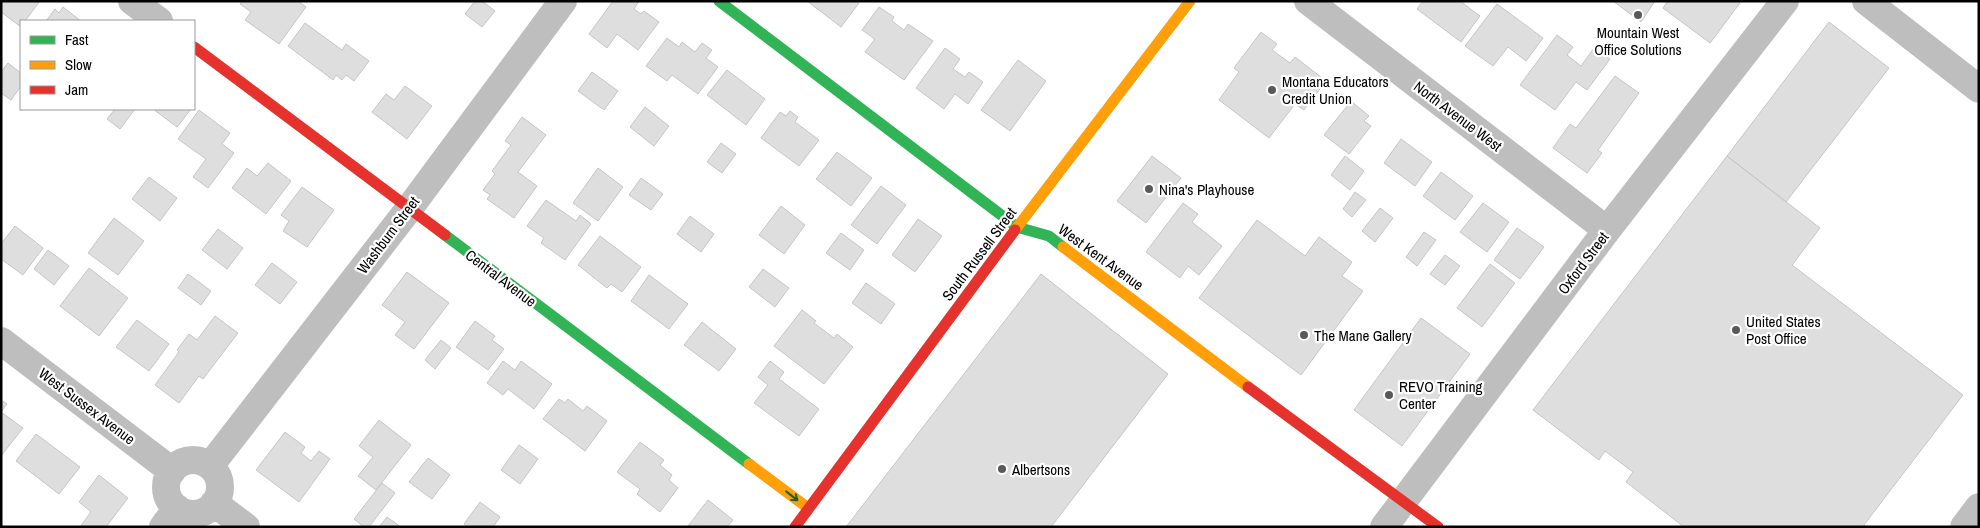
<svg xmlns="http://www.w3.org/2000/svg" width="1980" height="528" font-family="'Archivo Narrow',sans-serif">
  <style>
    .building { fill: #dedede; stroke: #c6c6c6 }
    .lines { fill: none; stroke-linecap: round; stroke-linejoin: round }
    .street { stroke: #bebebe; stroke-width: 28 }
    .fast { stroke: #30b455; stroke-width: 11 }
    .slow { stroke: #ff9f0a; stroke-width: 11 }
    .jam { stroke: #e5322d; stroke-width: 11 }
    .oneway { stroke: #1a632f }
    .poi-dot { fill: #595959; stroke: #fff; stroke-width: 2 }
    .labels { text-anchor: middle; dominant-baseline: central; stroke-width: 4.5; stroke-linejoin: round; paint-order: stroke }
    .poi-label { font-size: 15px; fill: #000; stroke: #fff; text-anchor: start }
    .street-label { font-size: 15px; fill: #000; stroke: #fff }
  </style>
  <rect width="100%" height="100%" fill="#fff"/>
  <path class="building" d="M1,1H40L25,21H21V27L1,12Z
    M242,1H298L306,7L279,44L245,20L251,12L240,4Z
    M475,1H482L495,11L482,27L465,14Z
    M613,1H639L634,9L641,14L644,11L659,22L638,50L617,34L607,48L589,34Z
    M807,1H856L859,3L841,27Z
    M1423,1H1460L1480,16L1461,42L1417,9Z
    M1613,1H1655L1641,22Z
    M1668,1H1738L1740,3L1710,43L1663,8Z
    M1497,4L1543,38L1526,61L1508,47L1493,66L1465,46Z
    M63,7L81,21H46L55,9L59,13Z
    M879,7L894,17L892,21L904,30L908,24L933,41L904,80L865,52L875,39L862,30Z
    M1829,22L1889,68L1786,202L1727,156Z
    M305,23L342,50L346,44L369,61L354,81L346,75L342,80L336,75L333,80L288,46Z
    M1261,32L1277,44L1272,50L1290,63L1295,57L1326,81L1304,110L1295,104L1269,138L1219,100L1239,72L1234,68Z
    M1557,35L1573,47L1567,55L1581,66L1594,48L1610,59L1587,90L1576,82L1555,110L1520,85Z
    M667,38L679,47L682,42L695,52L702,43L712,50L706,58L718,67L698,94L672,75L667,81L646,66Z
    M945,48L960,59L953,69L965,77L969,72L983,82L968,104L955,94L944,109L916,88Z
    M1018,60L1046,81L1010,131L981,110Z
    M8,63L21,73V86L11,100L1,93V72Z
    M727,70L765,99L746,125L707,95Z
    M592,72L618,91L604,110L578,91Z
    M1615,76L1639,93L1598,150L1602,153L1587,173L1553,148L1570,124L1576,128Z
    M405,86L432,106L407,139L372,112L386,94L394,100Z
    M1351,101L1369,116L1364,121L1371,126L1349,154L1324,135Z
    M645,107L669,126L654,146L630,127Z
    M115,109H135L120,129L107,119Z
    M153,109H191L177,127Z
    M199,110L230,133L222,144L234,153L208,188L193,177L206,159L178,139Z
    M790,111L798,117L795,122L819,140L799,166L761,138L780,112L786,116Z
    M522,117L546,135L518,172L537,186L514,218L487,199L490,195L483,190L495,174L492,171L511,145L505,141Z
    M1401,139L1432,162L1415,186L1384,163Z
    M721,143L736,154L722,173L707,162Z
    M837,152L872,178L851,206L816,179Z
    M1152,156L1181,178L1146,223L1117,201Z
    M1345,156L1364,171L1350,190L1331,175Z
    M1727,156L1820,228L1792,265L1963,395L1864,525L1866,527H1684L1626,482L1633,472L1605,451L1599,460L1533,410Z
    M268,163L291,181L266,214L232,188L247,168L257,176Z
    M598,168L623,187L598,221L573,203Z
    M1441,172L1473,196L1455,220L1423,196Z
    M149,177L177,198L160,221L132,199Z
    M641,178L663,194L651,210L629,195Z
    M881,186L906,205L877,244L851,225Z
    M302,187L334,210L307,247L283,231L289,221L281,215Z
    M1355,192L1366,200L1352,217L1343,209Z
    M546,200L576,221L580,215L591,224L565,260L541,243L544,238L527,226Z
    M1183,203L1198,214L1192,222L1222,246L1199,275L1188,266L1180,278L1146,252Z
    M1483,203L1509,222L1487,252L1460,232Z
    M781,206L805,225L784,254L759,235Z
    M1380,208L1393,218L1375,242L1362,231Z
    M690,216L714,234L701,252L677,234Z
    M114,218L144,241L118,275L88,253Z
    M918,219L942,236L915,272L892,255Z
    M1257,220L1305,256L1319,237L1352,262L1342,276L1363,291L1301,375L1199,298Z
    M15,226L43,248L23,275L1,259V244Z
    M1517,228L1544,247L1520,279L1494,260Z
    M218,229L243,248L227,269L202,250Z
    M1424,232L1436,240L1417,266L1406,257Z
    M841,233L864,250L850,270L826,253Z
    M600,236L641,267L622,292L611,284L607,288L578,265Z
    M48,250L69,266L54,285L34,269Z
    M1445,255L1460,266L1445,285L1430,274Z
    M272,263L297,282L280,304L255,285Z
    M1490,264L1515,283L1482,327L1457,308Z
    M89,268L128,298L99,336L60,306Z
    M763,269L789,288L775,307L749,287Z
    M407,272L449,303L414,349L395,335L405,322L382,305Z
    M188,274L211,291L201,305L178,288Z
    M1041,274L1168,374L1051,527H846Z
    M649,275L688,304L669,329L631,301Z
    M866,283L895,304L881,324L852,303Z
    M802,310L816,321L814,323L834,338L837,334L853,347L824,384L774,346Z
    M215,316L238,333L203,379L199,376L179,403L155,385L179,352L177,350L189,334L197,340Z
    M1421,318L1470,354L1402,446L1354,410Z
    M137,320L169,344L149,371L116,347Z
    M475,321L495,336L492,340L504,349L488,370L456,347Z
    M702,322L736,349L719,371L684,345Z
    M441,340L451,348L435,369L425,360Z
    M503,361L515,370L521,361L552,384L534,409L508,389L503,395L487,383Z
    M770,361L784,372L779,379L819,409L799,436L754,403L768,385L758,377Z
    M559,399L565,403L568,399L583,411L587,406L607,421L585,451L543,419Z
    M1,400L7,404L1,412L23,428L1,456Z
    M379,420L411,445L376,490L358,476L373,457L359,446Z
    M285,432L305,447L301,453L311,461L319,451L330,459L299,502L256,470Z
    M36,434L80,467L59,494L16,461Z
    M640,442L664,460L660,465L672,475L669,480L678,488L660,512L637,494L640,489L617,472Z
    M519,445L538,459L520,484L501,470Z
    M428,458L450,475L432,499L409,482Z
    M99,475L128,498L106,527H80L91,512L79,502Z
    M382,483L395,493L369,527H364L354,519Z
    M708,500L733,520L727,527L688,526Z
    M480,502L500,517L493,527H467L464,524Z
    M387,517L401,527H379Z"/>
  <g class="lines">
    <path class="street" d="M132,1L159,21
      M1308,1L1607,230
      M1866,1L1979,89
      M1,341L172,471
      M166 487a27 27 0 1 1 54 0a27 27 0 1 1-54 0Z
      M210,466L408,210L563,1
      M214,503L246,527
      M163,527L177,508
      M1384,527L1607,230L1785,1
      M1964,527L1979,507"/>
    <path class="fast" d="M719,1L1017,227L1049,236L1063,247
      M445,235L749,464"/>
    <path class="slow" d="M1015,230L1190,1
      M1063,247L1248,387
      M749,464L808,508"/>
    <path class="jam" d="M194,47L445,235
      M1248,387L1438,527
      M795,527L1015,230"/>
  </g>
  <defs><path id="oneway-shaft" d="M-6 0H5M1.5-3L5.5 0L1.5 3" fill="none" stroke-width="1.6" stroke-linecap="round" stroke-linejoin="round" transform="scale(1.25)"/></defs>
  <use class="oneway" href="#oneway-shaft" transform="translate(792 496) rotate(38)"/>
  <g class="poi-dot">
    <circle cx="1638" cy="15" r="5"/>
    <circle cx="1272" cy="90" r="5"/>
    <circle cx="1149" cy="189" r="5"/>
    <circle cx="1736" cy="330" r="5"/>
    <circle cx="1304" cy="335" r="5"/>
    <circle cx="1389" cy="395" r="5"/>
    <circle cx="1002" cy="469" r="5"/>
  </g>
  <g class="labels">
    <g class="poi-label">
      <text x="1638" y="32" text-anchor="middle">Mountain West<tspan x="1638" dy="17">Office Solutions</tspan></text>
      <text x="1282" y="81">Montana Educators<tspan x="1282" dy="17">Credit Union</tspan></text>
      <text x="1159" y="189">Nina's Playhouse</text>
      <text x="1746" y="321">United States<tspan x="1746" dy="17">Post Office</tspan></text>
      <text x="1314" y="335">The Mane Gallery</text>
      <text x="1399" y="386">REVO Training<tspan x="1399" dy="17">Center</tspan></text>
      <text x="1012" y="469">Albertsons</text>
    </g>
    <g class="street-label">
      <text transform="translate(1458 116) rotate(37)">North Avenue West</text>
      <text transform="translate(388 235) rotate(-53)">Washburn Street</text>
      <text transform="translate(979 254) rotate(-53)">South Russell Street</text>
      <text transform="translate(1101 257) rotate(36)">West Kent Avenue</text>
      <text transform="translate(1583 263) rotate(-53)">Oxford Street</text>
      <text transform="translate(501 278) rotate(37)">Central Avenue</text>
      <text transform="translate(87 406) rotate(37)">West Sussex Avenue</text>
    </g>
  </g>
  <rect width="1980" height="528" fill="none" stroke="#000000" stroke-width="5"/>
  <rect x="20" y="20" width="175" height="90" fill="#ffffff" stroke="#999999"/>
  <rect x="30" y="36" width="25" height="8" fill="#30b455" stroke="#999999"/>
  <text x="65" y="45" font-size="15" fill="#000000">Fast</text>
  <rect x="30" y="61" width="25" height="8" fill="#ff9f0a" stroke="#999999"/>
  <text x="65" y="70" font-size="15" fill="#000000">Slow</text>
  <rect x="30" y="86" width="25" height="8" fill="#e5322d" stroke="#999999"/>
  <text x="65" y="95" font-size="15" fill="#000000">Jam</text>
</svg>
